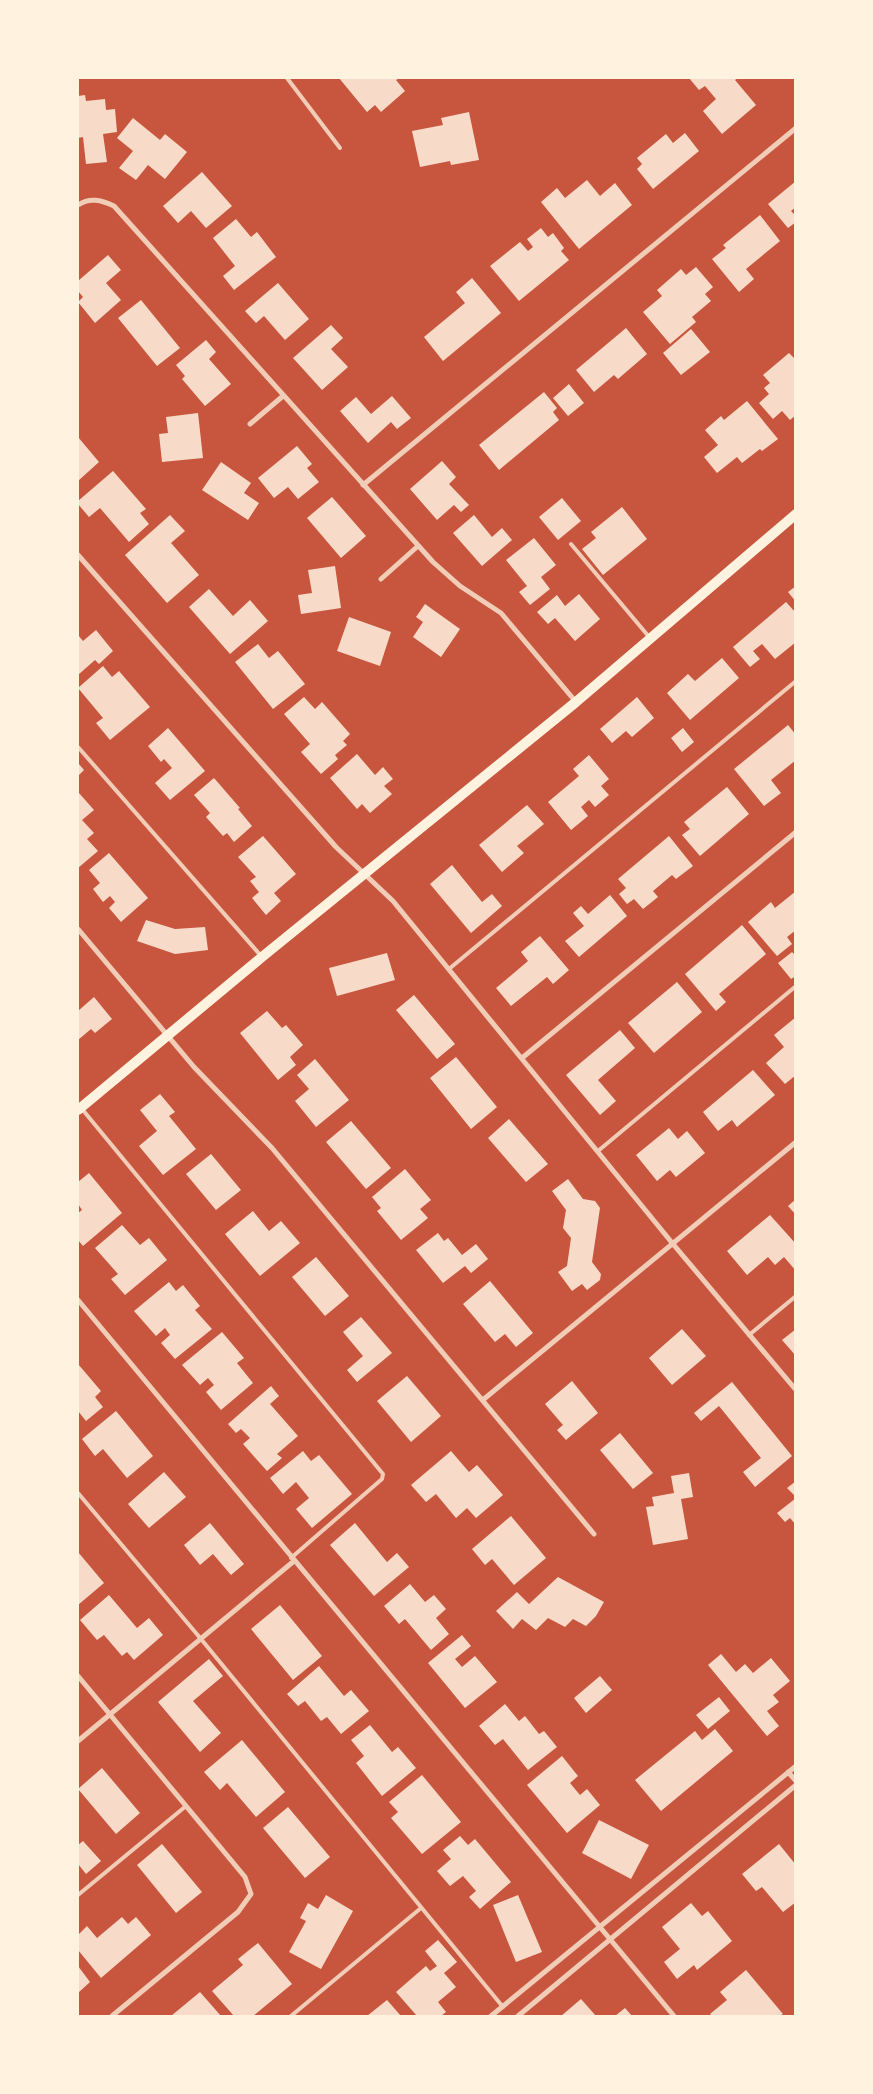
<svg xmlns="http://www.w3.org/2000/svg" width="873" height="2094" font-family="Figtree,sans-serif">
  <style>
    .building { fill: #f7dbc8 }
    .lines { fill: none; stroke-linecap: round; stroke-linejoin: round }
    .service { stroke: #f1ccb7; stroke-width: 4 }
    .minor { stroke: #f1ccb7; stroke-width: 5 }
    .secondary { stroke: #fff3e0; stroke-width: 10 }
  </style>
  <rect width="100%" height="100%" fill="#c8553d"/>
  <path class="building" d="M339,78H400L396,80L405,91L381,112L375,105L367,112Z
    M689,78H738L735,80L756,105L722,134L703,111L716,99L705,86L699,90Z
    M85,95L86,101L105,99L106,110L115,109L117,132L103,134L107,162L86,164L83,137L78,138V96Z
    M469,112L479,160L451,165L450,161L420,167L412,131L443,125L441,118Z
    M133,118L160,140L165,134L187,152L165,179L148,165L136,180L119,168L133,151L117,138Z
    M685,133L699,151L653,189L637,169L642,164L637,158L666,134L673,143Z
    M202,172L232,206L206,228L191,211L178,223L163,206Z
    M587,180L600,196L615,183L632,205L579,249L541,202L557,188L565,198Z
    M796,181V207L791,211L796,216V222L788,228L768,204Z
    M760,215L780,241L746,269L754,279L739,292L712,259L726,248L723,245Z
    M236,219L251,237L257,232L276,257L234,290L223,276L235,266L213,238Z
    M541,228L548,237L553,233L564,248L561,251L569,260L519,301L490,266L520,242L528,251L533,247L527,239Z
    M108,255L121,270L106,283L121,300L95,323L78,302L83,297L78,291V281Z
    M696,267L713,287L705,294L711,301L692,317L696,322L670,344L643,312L662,296L657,290L681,269L686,275Z
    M472,278L501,313L443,361L424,337L465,303L456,292Z
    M278,283L309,319L285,340L264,316L256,323L245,311Z
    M141,300L180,348L157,366L118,318Z
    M331,325L343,338L331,349L348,367L322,390L293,358Z
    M626,328L647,354L618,379L614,375L594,392L576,370Z
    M691,329L710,352L681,375L663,353Z
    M206,340L216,352L209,359L231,384L205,406L182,379L185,376L176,365Z
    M789,353L796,360V415L790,420L782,411L773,419L759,403L769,394L764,388L770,383L763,375Z
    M569,384L584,403L568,416L553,398Z
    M544,392L557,408L553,412L559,420L499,470L479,445Z
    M392,396L411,418L397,429L391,422L368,443L340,411L356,397L371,414Z
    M747,401L778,439L762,451L760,449L742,463L737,457L717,473L704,457L718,445L705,430L721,416L724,420Z
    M198,413L203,458L162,462L159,434L168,433L166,417Z
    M78,437L99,462L78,481Z
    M297,446L312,464L307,468L319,482L298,499L288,487L274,498L258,478Z
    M442,461L456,477L449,484L469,505L461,512L454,505L437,520L410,489Z
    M221,462L251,483L244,493L259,503L248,520L202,490Z
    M113,471L146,509L140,513L149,524L129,542L100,508L89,517L78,504V501Z
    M332,497L366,536L341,558L307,518Z
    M562,498L581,521L558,540L539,517Z
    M622,507L647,539L603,575L582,549L596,538L591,532Z
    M170,515L185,531L171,543L199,575L167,603L125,555Z
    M474,515L492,537L502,528L512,540L482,566L453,533Z
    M534,538L556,565L541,577L550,589L530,605L519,592L527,586L506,560Z
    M335,566L341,608L301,614L298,595L312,593L308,570Z
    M796,586V602L788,592Z
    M209,589L233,616L250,600L268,621L230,654L189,607Z
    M579,594L600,619L575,641L555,618L548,624L537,612L557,595L565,606Z
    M786,602L796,613V642L775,659L762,644L753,651L760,659L750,667L733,647Z
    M425,604L460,629L441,657L413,637L423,622L416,617Z
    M349,617L391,632L380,666L337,651Z
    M96,630L113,651L99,664L95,660L78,675V635L83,641Z
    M258,644L269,658L278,651L305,684L273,709L235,662Z
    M722,658L739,678L690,720L667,693L688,674L695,681Z
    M103,666L112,677L119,671L150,707L110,740L96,723L103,718L78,688Z
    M304,697L315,709L322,702L350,734L343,741L347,745L335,755L338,759L321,774L301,752L310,744L284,714Z
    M637,697L654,718L632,737L626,731L612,743L600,729Z
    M788,725L796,735V760L771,780L781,793L764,806L734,769Z
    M168,728L205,771L170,800L155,783L172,768L164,759L161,762L148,746Z
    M683,728L694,742L682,752L671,738Z
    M357,754L375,775L383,767L393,779L384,786L392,794L370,813L362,804L357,809L330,778Z
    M589,755L609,779L601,786L609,795L595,807L589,800L581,807L588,816L571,830L548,802L579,776L573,769Z
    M78,763L84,770L78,776Z
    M214,778L240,808L238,809L252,826L234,842L227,833L223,836L206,817L210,813L194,795Z
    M727,787L749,814L700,856L682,835L690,829L684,822Z
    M79,793L94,810L82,820L94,833L87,839L98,851L78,868V795Z
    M527,805L544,824L517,846L524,853L502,872L479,845Z
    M263,836L296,874L274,893L281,901L266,915L252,898L259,892L250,881L256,877L238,857Z
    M669,836L693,866L676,879L672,875L653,891L658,897L643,909L634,899L627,904L619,894L626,888L618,879Z
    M109,853L148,898L121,922L109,908L115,902L110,896L103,902L93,889L100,883L89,870Z
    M452,865L482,902L492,894L502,906L471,933L430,884Z
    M796,891V930L787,937L792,944L777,956L748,922L771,902L775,908Z
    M610,895L627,916L579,957L565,941L584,926L573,913L581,906L588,914Z
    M146,920L175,929L205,927L208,950L175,954L137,941Z
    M742,925L766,954L719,994L726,1002L716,1011L685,974Z
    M540,936L569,970L553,984L547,977L511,1006L496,988L528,961L521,952Z
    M792,952L796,956V976L791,979L778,963Z
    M387,953L395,980L337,996L329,968Z
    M677,982L702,1012L654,1053L628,1023Z
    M414,995L455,1044L437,1059L396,1010Z
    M94,997L112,1019L95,1033L91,1029L78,1040V1011Z
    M267,1011L282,1028L286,1025L303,1045L290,1057L296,1065L278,1080L240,1033Z
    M796,1017V1075L785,1084L766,1063L784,1047L774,1035Z
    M620,1030L635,1048L598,1080L616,1101L600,1115L566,1075Z
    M456,1057L497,1107L471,1129L430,1078Z
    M315,1059L349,1100L316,1127L295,1101L309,1089L297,1075Z
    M753,1070L775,1095L737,1127L732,1120L718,1131L703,1112Z
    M160,1094L175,1112L169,1116L196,1149L163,1175L139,1146L157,1131L140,1110Z
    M509,1119L548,1164L526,1182L488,1138Z
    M351,1121L391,1168L366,1189L326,1142Z
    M669,1128L678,1139L687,1131L705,1153L676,1177L670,1170L657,1181L636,1155Z
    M211,1154L241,1190L216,1210L186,1174Z
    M405,1169L431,1200L420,1209L428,1218L401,1240L377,1211L381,1208L372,1197Z
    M89,1173L122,1213L83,1246L78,1240V1213L82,1210L78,1204V1182Z
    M568,1179L583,1199L595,1201L600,1208L592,1262L601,1274L600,1280L587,1290L582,1284L572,1291L558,1272L567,1266L571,1238L563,1228L566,1210L552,1191Z
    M796,1199V1215L788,1206Z
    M253,1211L269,1231L281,1221L300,1243L260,1276L225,1234Z
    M770,1215L796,1244V1271L784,1257L775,1265L768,1257L747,1275L727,1251Z
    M122,1225L140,1245L149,1238L167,1260L125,1295L111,1279L118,1274L95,1248Z
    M438,1233L444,1241L448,1238L462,1255L476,1244L488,1259L471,1273L465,1266L443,1283L416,1250Z
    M316,1257L349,1296L325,1316L292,1277Z
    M490,1281L533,1333L516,1347L505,1334L495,1342L463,1304Z
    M169,1282L176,1291L183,1285L200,1306L195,1310L212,1329L175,1359L161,1343L170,1335L165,1328L156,1336L134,1311Z
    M361,1317L392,1353L357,1382L347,1370L363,1356L343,1332Z
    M682,1329L706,1356L672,1385L649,1358Z
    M796,1329V1356L782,1340Z
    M222,1332L244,1358L237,1363L253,1383L221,1410L206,1392L214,1385L208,1378L200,1385L182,1365Z
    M78,1364L101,1391L95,1397L103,1407L86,1421L78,1411Z
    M407,1376L441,1416L411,1442L377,1401Z
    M572,1381L598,1413L566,1440L557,1430L563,1425L545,1404Z
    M732,1382L792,1456L755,1487L743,1472L761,1458L719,1406L701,1421L694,1413Z
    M271,1386L279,1396L270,1404L298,1436L277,1454L282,1458L267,1471L243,1444L250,1438L241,1429L236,1433L228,1424Z
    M116,1411L153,1456L127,1478L103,1449L95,1456L82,1439Z
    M620,1433L653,1473L633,1489L600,1450Z
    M303,1451L311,1461L319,1455L352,1494L312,1528L296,1509L309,1498L296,1482L283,1494L270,1478Z
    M451,1451L469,1472L477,1465L503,1495L476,1518L467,1508L456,1518L436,1494L426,1502L411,1485Z
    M164,1472L186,1497L149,1528L128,1504Z
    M689,1473L693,1497L681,1499L688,1539L653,1545L646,1507L654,1506L652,1497L674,1493L671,1476Z
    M796,1481V1497L787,1488Z
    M796,1498V1525L790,1518L785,1522L777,1513Z
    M511,1516L546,1558L514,1585L492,1559L485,1565L472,1549Z
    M210,1523L244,1564L231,1575L213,1554L200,1565L184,1545Z
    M355,1523L387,1562L397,1553L409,1567L374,1596L330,1545Z
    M78,1552L104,1583L78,1605Z
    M558,1577L604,1602L596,1616L586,1626L573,1619L565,1627L548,1618L536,1630L522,1619L513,1629L496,1611L517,1592L529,1604Z
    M410,1584L425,1602L434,1595L446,1609L436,1618L449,1634L431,1650L405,1619L399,1624L384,1606Z
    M109,1595L137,1628L149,1618L163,1635L134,1660L127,1652L122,1656L104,1635L97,1640L80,1620Z
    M280,1605L322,1656L293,1680L251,1629Z
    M462,1635L471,1646L455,1659L462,1667L475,1656L497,1682L465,1708L428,1663Z
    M721,1654L736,1672L745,1664L753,1673L771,1658L790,1681L773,1695L779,1702L767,1711L779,1726L767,1736L708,1665Z
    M209,1659L223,1676L193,1701L221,1733L200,1752L158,1702Z
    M319,1666L344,1696L351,1690L369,1711L341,1734L327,1717L321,1721L305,1701L298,1706L287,1694Z
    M600,1676L612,1690L586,1713L574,1698Z
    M719,1697L730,1711L708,1729L696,1715Z
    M505,1704L519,1721L525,1716L539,1734L544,1731L557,1747L528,1770L503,1739L495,1745L479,1726Z
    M370,1725L392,1752L398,1747L416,1768L382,1796L356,1763L364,1756L351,1740Z
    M715,1729L733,1751L661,1811L635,1780L695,1731L702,1740Z
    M242,1740L285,1792L256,1817L227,1783L220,1790L204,1772Z
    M562,1756L578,1776L570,1783L580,1795L587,1789L600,1805L567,1833L527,1785Z
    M102,1768L140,1813L116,1834L78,1789Z
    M422,1775L461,1822L422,1854L391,1818L398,1812L389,1802Z
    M288,1807L330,1857L305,1878L263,1828Z
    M599,1820L649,1845L631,1879L582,1853Z
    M460,1836L468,1845L475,1839L511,1882L480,1909L469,1897L476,1891L463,1876L450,1886L437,1871L451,1859L443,1850Z
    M83,1841L101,1861L86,1874L78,1864V1845Z
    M162,1844L202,1892L176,1913L137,1865Z
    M779,1844L796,1865V1902L783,1912L762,1887L756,1891L742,1874Z
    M326,1895L353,1911L321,1969L289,1952L306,1921L300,1918L308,1903L318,1909Z
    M518,1895L542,1952L516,1962L493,1905Z
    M691,1903L702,1916L708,1911L732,1941L697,1970L694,1965L677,1979L664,1962L680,1949L662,1927Z
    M122,1917L128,1924L136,1917L151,1935L101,1978L78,1950V1935L87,1926L97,1938Z
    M438,1940L457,1962L444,1973L456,1987L438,2002L446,2012L441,2016H417L396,1992L426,1966L430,1971L437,1966L425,1951Z
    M258,1943L292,1984L253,2016H234L212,1991L243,1965L238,1959Z
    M78,1966L90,1982L78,1993Z
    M746,1970L783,2014L779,2016H712L710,2014L727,2000L720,1992Z
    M200,1992L221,2016H171Z
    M581,1999L596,2016H561Z
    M387,2000L401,2016H367Z
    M625,2008L632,2016H615Z"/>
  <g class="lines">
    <path class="service" d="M287,78L340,148
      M571,544L650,638
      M78,747L262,957
      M449,969L796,681
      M82,1109L383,1474L382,1479L291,1558
      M598,1151L796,986
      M749,1335L796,1296
      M78,1493L201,1639L503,2007
      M78,1895L186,1806
      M291,2016L421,1908"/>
    <path class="minor" d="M78,205C90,197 101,200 114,206L433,562L460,586L501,613L576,702
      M250,424L283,396
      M363,485L796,128
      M78,555L336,847L393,901L673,1244L796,1390
      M381,579L418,546
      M78,929L194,1067L272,1148L594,1534
      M522,1058L796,832
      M78,1300L674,2016
      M484,1399L796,1142
      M78,1676L245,1877L251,1894L238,1912L112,2016
      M78,1741L294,1561
      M788,1772L796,1781
      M491,2016L796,1766
      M518,2016L796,1785"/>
    <path class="secondary" d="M78,1110L262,957L576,702L796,514"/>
  </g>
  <rect width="873" height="2094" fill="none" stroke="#fff3e0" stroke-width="158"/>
</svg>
